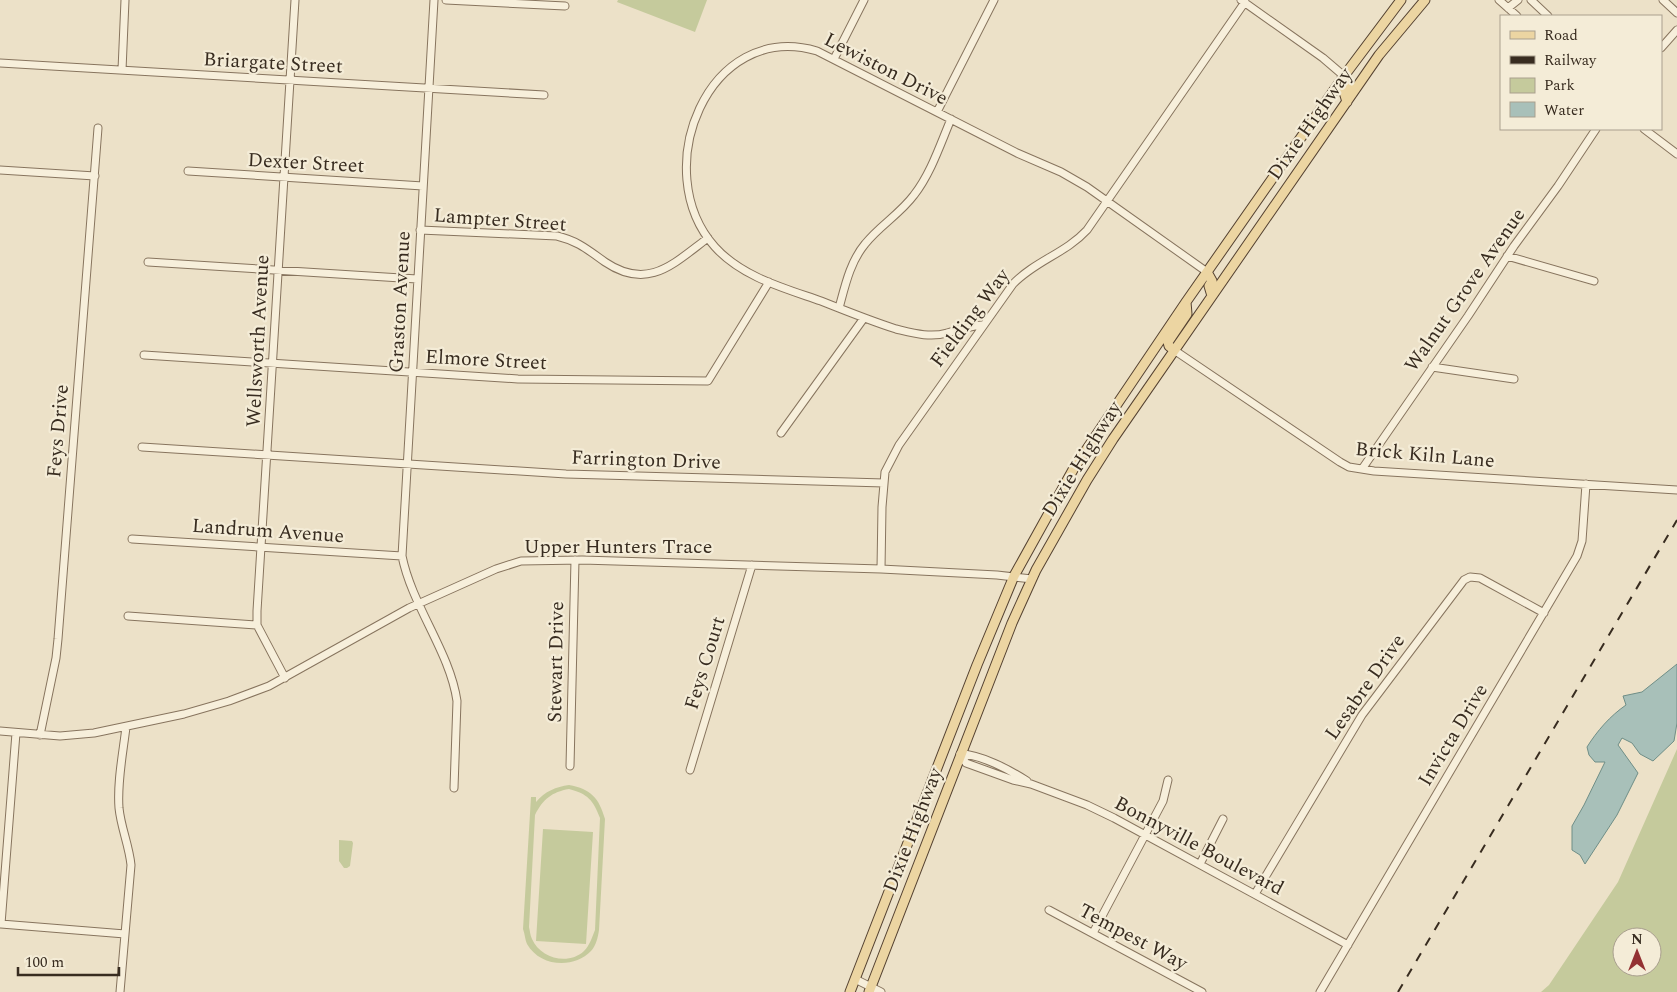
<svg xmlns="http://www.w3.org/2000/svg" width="1677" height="992" font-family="Spectral,serif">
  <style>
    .green { fill: #c5ca9c; fill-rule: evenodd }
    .water { fill: #a8c0b9; stroke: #6f8e87 }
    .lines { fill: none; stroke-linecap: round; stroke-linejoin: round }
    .minor-casing { stroke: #87745e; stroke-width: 9 }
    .major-casing { stroke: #554231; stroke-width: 11 }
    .minor { stroke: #f7efdb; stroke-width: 7 }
    .major { stroke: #ecd5a2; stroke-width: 9 }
    .rail { stroke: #382c20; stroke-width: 2; stroke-dasharray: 9 9; stroke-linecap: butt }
    .labels { text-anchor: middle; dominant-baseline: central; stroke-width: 4.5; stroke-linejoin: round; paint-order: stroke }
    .street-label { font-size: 20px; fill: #382c20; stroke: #f4ecd7 }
  </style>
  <rect width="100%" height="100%" fill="#ece1c8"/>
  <path class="green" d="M618,0H707L695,32L617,2Z
    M1677,749V992H1541L1549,985L1618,882ZM1622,937H1652V967H1622Z
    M569,785C591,789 599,798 605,819L599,930C598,937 596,946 591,951C574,969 540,967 527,944C525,940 525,934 523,929L531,797H536V802C545,791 556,787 569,785ZM569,789C588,794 593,800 600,818L595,930C592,937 590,945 584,951C568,966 540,958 532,939C530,935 530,931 529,927L535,815C543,799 552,792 569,789Z
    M543,829L593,832L586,944L536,941Z
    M339,840L352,841L353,843L350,866L347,868H344L339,861Z"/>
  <path class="water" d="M1677,664V723L1674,741L1653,761L1640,754L1632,743L1622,738L1618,745L1638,773L1617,815L1585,864L1580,855L1572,850V826L1584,805L1605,762H1595L1589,755L1587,747C1597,731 1610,716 1626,705L1623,696L1642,692Z"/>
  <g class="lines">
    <defs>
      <path id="minor" d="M434,0L402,556C412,606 450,652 457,701L454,788
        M446,0L565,6
        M1241,0L1323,58L1344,76
        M1499,0L1517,16
        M1531,0L1548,16
        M1663,0L1677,13
        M1508,8L1518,0
        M1661,48L1677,30
        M834,59L864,0
        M0,63L544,95
        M122,70L125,0
        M937,112L994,0
        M1644,129L1677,154
        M0,170L95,176
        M188,171L423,186
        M420,230L557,236C578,241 588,250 605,262C648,291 673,264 708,238
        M1507,256L1594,281
        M148,262L417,279
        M839,308C845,286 850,262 865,244C879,226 900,214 914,195C931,173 940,145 951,119
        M982,325C970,326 959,330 947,333C930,338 913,333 896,329C871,321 846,311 821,301C784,288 742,277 715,247C647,171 708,19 817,51L1017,153L1061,172L1087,187L1207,272
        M1174,350L1340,462L1349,467L1374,471L1677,490
        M144,355L518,379L708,381L769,282
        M1432,367L1514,379
        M781,433L864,318
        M142,447L566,474L884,483
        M1362,469L1468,316L1514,246L1558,186L1596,129
        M132,539L402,556
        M881,569L882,507L885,472L899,445L1013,284C1035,261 1066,253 1087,230L1245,2
        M128,616L257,625
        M285,678L257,625V611L295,0
        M0,731L60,736L94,733L184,714L229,701L269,686L409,608L496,569L521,561L582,560L881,569L997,575L1032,579
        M16,733L1,924L125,934
        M40,735L56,658L58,639L98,128
        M960,754L966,763L1013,780L1031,784L1087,805L1114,818L1348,945
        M960,754C980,754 1010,770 1027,781
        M570,766L575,560
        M690,770L752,565
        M1200,864L1223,819
        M1255,894L1362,715L1464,580L1470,577L1480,578L1544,613
        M1049,910L1202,992
        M1093,933L1163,801L1168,780
        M855,979L881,992
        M120,992L131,865C129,845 121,828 119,808C117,782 123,753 126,727
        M1320,992L1577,556L1582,541L1586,484"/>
      <path id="major" d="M1344,76L1349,84L1344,92L1347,102
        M1207,272L1212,281L1209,286L1212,296
        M1174,350L1169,346L1168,342L1187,314L1186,302
        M850,992L977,665L1014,576L1074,468L1186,302L1344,76L1401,0
        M869,992L1012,623L1036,570L1087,480L1113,439L1379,55L1425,0"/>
    </defs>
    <use href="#minor" class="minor-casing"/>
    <use href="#major" class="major-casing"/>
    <use href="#minor" class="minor"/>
    <use href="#major" class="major"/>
    <path class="rail" d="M1398,992L1677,520"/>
  </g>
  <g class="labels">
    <g class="street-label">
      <text transform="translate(273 63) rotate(3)">Briargate Street</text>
      <text transform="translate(886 69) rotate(27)">Lewiston Drive</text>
      <text transform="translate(1310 124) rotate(-55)">Dixie Highway</text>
      <text transform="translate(306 163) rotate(3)">Dexter Street</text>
      <text transform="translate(500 220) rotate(4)">Lampter Street</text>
      <text transform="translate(1465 290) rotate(-55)">Walnut Grove Avenue</text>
      <text transform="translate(400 302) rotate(-87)">Graston Avenue</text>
      <text transform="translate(970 318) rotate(-53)">Fielding Way</text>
      <text transform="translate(258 341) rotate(-87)">Wellsworth Avenue</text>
      <text transform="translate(486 360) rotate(3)">Elmore Street</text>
      <text transform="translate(58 431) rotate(-85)">Feys Drive</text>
      <text transform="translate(1425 455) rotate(5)">Brick Kiln Lane</text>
      <text transform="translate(1082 459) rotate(-58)">Dixie Highway</text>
      <text transform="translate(646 460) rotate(2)">Farrington Drive</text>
      <text transform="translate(268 531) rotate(4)">Landrum Avenue</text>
      <text x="618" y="547">Upper Hunters Trace</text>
      <text transform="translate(556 662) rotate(-89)">Stewart Drive</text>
      <text transform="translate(705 663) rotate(-73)">Feys Court</text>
      <text transform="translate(1365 687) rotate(-55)">Lesabre Drive</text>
      <text transform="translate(1453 735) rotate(-59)">Invicta Drive</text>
      <text transform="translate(913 830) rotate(-69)">Dixie Highway</text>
      <text transform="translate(1199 846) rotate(28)">Bonnyville Boulevard</text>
      <text transform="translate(1133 937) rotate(28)">Tempest Way</text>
    </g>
  </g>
  <rect x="1500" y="15" width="162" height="115" fill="#f4ecd7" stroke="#a99f8e"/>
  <rect x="1510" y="31" width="25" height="8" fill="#ecd5a2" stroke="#a99f8e"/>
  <text x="1544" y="40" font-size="15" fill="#382c20">Road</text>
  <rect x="1510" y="56" width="25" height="8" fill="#382c20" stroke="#a99f8e"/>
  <text x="1544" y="65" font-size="15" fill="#382c20">Railway</text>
  <rect x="1510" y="78" width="25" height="15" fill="#c5ca9c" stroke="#a99f8e"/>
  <text x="1544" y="90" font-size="15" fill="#382c20">Park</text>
  <rect x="1510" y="102" width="25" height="15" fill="#a8c0b9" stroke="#a99f8e"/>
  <text x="1544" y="115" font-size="15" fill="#382c20">Water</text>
  <g transform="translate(1637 952)"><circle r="24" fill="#f4ecd7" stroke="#a99f8e"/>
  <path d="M0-4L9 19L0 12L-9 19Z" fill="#933132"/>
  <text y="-8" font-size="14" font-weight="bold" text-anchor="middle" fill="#382c20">N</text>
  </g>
  <path d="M18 967v8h101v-8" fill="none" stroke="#382c20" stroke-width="2.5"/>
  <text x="25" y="967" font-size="15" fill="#382c20" stroke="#f4ecd7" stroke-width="4" paint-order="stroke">100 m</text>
</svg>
